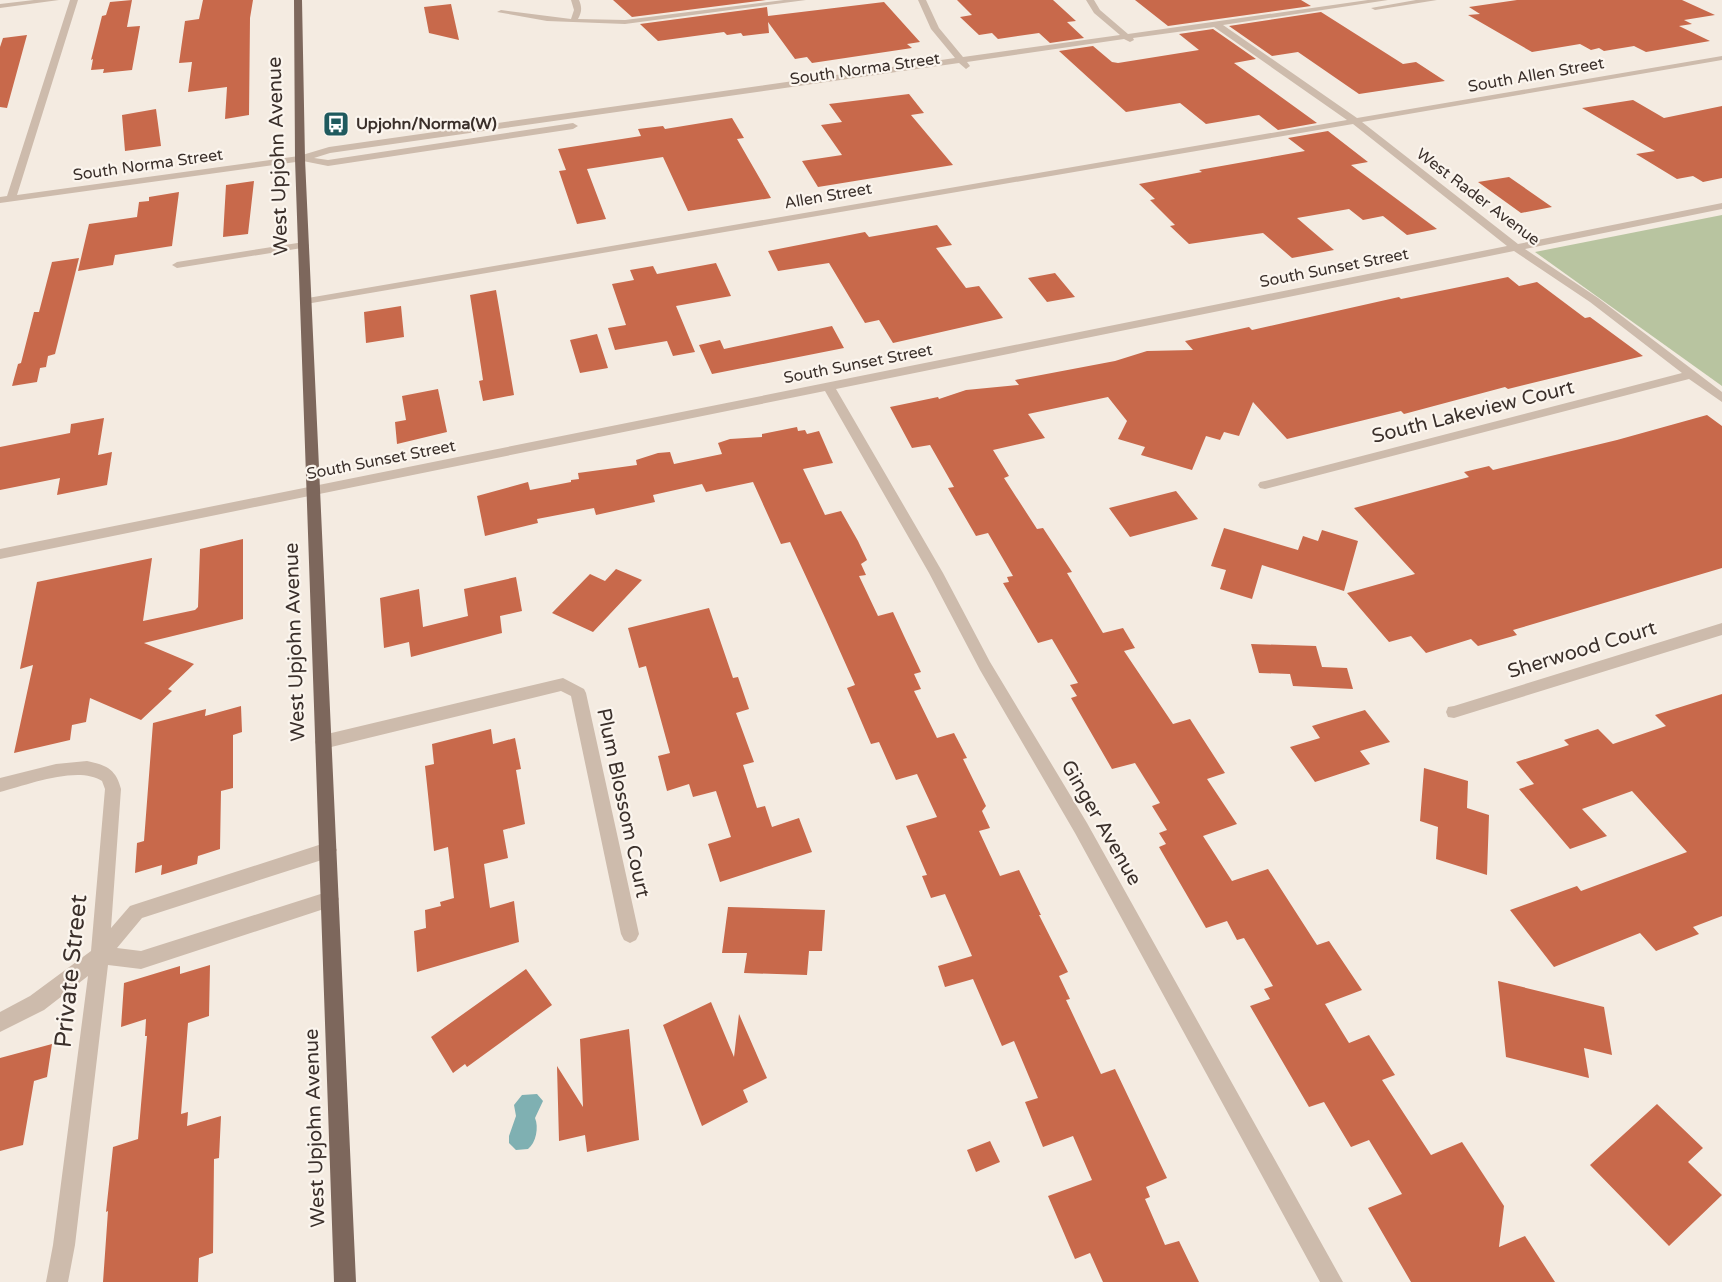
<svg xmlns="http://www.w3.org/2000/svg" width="1722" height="1282" font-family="'Varela Round',sans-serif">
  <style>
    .green { fill: #b8c4a0 }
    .water { fill: #7fb0b2 }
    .building { fill: #c8694b }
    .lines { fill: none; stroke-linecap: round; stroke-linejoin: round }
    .minor { fill: #cdbbac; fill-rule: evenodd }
    .major { fill: #7d675c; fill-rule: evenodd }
    .labels { text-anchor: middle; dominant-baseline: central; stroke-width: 4.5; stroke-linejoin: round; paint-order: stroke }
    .far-street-label { font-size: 16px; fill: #3b302b; stroke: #fbf5ee }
    .far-poi-label { font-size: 16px; font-weight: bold; fill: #3b302b; stroke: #fbf5ee; text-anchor: start }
    .street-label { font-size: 20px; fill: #3b302b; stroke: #fbf5ee }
    .near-street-label { font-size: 24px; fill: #3b302b; stroke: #fbf5ee }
  </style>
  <rect width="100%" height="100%" fill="#f4ebe1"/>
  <path class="green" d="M1722,215V386L1535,252Z"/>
  <path class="water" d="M537,1094L543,1101L535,1118C539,1127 536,1143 528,1149L516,1150L509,1143V1136L516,1116L514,1105L522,1095Z"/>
  <path class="building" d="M132,0L127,27L140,26L132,70L103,73L104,69L91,70L93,59L91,60L102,16L106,15L110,2Z
    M203,0H253L250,18L249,115L225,119L227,87L188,92L192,62L179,63L185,21L199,19Z
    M613,0H766L632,17Z
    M957,0H1053L1076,21L1067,22L1084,38L1050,43L1039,33L998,39L992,33L979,35L960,17L972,15Z
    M1135,0H1301L1311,6L1168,26Z
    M1517,0H1682L1715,15L1684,20L1692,24L1679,26L1710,41L1646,52L1634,46L1604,51L1599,48L1591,50L1580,44L1532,52L1468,15L1480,14L1469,7Z
    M884,2L920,42L907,44L912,48L812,63L807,57L795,59L768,22L769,33L743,36L741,33L727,35L724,32L658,41L640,24L767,7L768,16Z
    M451,4L459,40L429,33L424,7Z
    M1321,12L1403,64L1416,62L1445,81L1359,94L1298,52L1272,56L1229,26Z
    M1213,29L1256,59L1234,63L1317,123L1278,130L1259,115L1206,124L1180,103L1126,112L1059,51L1093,46L1112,62L1118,63L1199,50L1179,34Z
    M27,35L7,108L0,107V47L3,38Z
    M909,94L924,113L911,115L953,165L818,187L802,161L842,155L821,125L842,122L829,104Z
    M1633,100L1664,118L1722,106V178L1703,182L1693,176L1677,179L1636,154L1655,151L1582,108Z
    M156,109L161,146L125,151L122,115Z
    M732,118L744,138L737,139L771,198L688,211L663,157L587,169L606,219L577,224L559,171L566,170L558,149L641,136L638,129L663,126L665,129Z
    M1328,131L1368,162L1351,165L1437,229L1407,235L1383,216L1363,220L1349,209L1297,218L1334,250L1292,258L1263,233L1189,244L1170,226L1175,225L1150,200L1155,199L1139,184L1202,172L1199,170L1305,151L1288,138Z
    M1509,177L1552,207L1521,213L1478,182Z
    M254,181L248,234L223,237L226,185Z
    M179,192L172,246L115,255L113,265L78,271L89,224L137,217L139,202L149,201V197Z
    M937,225L952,245L936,248L966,288L979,286L1003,318L893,343L879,320L865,323L829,263L778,271L768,251L865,232L869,237Z
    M79,258L55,354L48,356L46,367L40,368L37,382L12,386L18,364L21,363L34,312H39L52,262Z
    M716,263L731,296L676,306L695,352L673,356L667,341L615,350L608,328L626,325L612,284L634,280L630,270L653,266L657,274Z
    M1055,273L1075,297L1047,302L1028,278Z
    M1508,277L1519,286L1537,282L1585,318L1590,317L1643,356L1508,389L1505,387L1404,414L1401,411L1287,439L1253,402L1239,436L1224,432L1220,440L1206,436L1192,470L1141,455L1145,447L1118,439L1127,421L1108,397L1028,414L1045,438L993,450L1009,476L1004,478L1037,529L1043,528L1072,572L1067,573L1103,633L1123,628L1135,648L1124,651L1173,724L1190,719L1225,773L1207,779L1237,824L1203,836L1232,881L1268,869L1317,945L1329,941L1362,990L1325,1004L1349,1043L1369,1035L1395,1075L1382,1080L1431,1155L1462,1142L1504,1206L1499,1247L1525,1236L1555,1282H1411L1368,1208L1402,1194L1369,1140L1351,1147L1324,1102L1309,1107L1250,1006L1270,999L1264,989L1273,986L1244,938L1237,940L1227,921L1206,928L1159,847L1166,844L1159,833L1167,830L1152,806L1160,803L1135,763L1112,769L1071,698L1077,696L1070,685L1078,683L1052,639L1038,643L1003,583L1009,582L1007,577L1013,576L988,533L976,536L948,488L954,487L930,445L912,448L890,407L938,397L939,399L966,390L1019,385L1015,380L1115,361L1147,351L1193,350L1185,341L1249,327L1252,330L1399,297L1401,299Z
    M496,290L514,395L483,401L479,381L483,380L470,295Z
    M401,306L404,337L366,343L364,312Z
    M832,326L844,348L712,374L699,345L720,340L724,349Z
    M597,334L608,368L580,373L570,340Z
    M438,389L447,432L397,444L395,422L406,420L402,396Z
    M1707,415L1722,426V568L1513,630L1517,635L1478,646L1471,639L1426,653L1411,636L1389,642L1347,593L1415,574L1354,508L1469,477L1464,472L1489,466L1493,470L1617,440Z
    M104,418L98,455L112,452L107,485L57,495L60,478L0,490V447L70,433L71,424Z
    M797,427L798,431L805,430L807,434L819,431L833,463L803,469L825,515L841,511L858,541L867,560L861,564L866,575L859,576L878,616L893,612L904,636L921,672L914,674L921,689L914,691L937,738L954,733L967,758L963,759L986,806L982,811L990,828L979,831L1000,876L1019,870L1041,915H1039L1068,972L1059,976L1070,999L1066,1000L1101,1074L1115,1069L1167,1178L1146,1187L1150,1197L1145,1199L1165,1245L1179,1241L1199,1282H1103L1090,1253L1075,1259L1048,1196L1092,1180L1073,1136L1043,1147L1025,1102L1038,1098L1014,1041L1002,1046L973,979L945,987L938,966L972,956L945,894L931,898L922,876L927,875L906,826L937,817L917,774L896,780L879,742L871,744L847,688L855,685L826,620L790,542L781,544L753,482L706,492L702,484L653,495L655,502L596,515L594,508L537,519L538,523L485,536L477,496L528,482L530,490L571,482V480L579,479L578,473L637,465L636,460L658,453L670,452L674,464L722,454L718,443L730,439L762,437V434Z
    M1176,491L1198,519L1130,537L1109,508Z
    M1224,528L1298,550L1303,536L1318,541L1322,530L1358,541L1344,591L1262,565L1252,599L1220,589L1226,570L1211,566Z
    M243,539V619L144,643L194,664L168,689L172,691L141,720L90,698L86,722L72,725L70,740L14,753L33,665L20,669L37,582L152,558L143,621L195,610L198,607L200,549Z
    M616,569L642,580L593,632L552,613L590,574L605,581Z
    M516,577L522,611L500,616L502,633L411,657L409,642L384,648L380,598L419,589L423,627L468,616L464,589Z
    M709,608L733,678L738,677L749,709L736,713L754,762L743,765L757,808L765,806L772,827L799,818L812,852L720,882L708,844L731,837L716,791L693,797L689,784L667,791L658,756L670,753L646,666L639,668L628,628Z
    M1251,644L1316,646L1322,667L1347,668L1353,689L1293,686L1290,674L1259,673Z
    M1722,694V916L1693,927L1699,934L1656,951L1640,933L1554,967L1510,910L1577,886L1581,891L1687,852L1632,791L1582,809L1607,836L1570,849L1519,789L1534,784L1516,762L1569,745L1564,740L1598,729L1613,744L1666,726L1655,715Z
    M241,706L242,732L233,735V788L221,791L220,849L198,856L197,864L161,875L162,865L135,873L137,843L144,841L153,723L206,709L205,716Z
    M1365,710L1390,742L1360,751L1370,764L1315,782L1290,747L1320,738L1312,726Z
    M491,729L493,744L515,738L521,769L516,770L525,824L503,830L508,858L484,864L490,908L514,901L519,942L417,972L414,931L426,928L425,910L441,906L440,902L454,898L448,847L434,851L425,766L434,764L432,744Z
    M1424,768L1468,781L1467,808L1489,815L1487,875L1436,859L1438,827L1420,821Z
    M728,907L825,910L822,951H809L807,975L744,973L747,953H722Z
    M210,965L209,1016L188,1023L181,1114L188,1112L187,1126L221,1116L219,1158L214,1159L213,1253L199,1258L198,1282H103L108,1211L106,1212L113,1147L138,1139L147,1036H145L146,1019L121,1027L124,983L180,966V974Z
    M526,969L552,1005L467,1067L465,1064L453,1073L431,1037Z
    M1498,981L1604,1007L1612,1055L1584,1048L1589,1078L1506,1057Z
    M711,1002L734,1057L739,1014L767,1078L743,1090L748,1102L702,1126L663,1025Z
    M629,1029L639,1140L587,1152L585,1135L559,1141L557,1066L583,1107L580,1039Z
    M52,1044L47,1077L34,1081L23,1145L0,1151V1058Z
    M1657,1104L1703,1148L1688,1162L1722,1195L1669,1246L1590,1165Z
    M990,1141L1000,1162L976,1172L967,1150Z"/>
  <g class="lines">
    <path class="minor" d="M34,0H59L0,8V4Z
      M70,0H78L17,195L299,156L329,147L955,58L931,29L918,0H926L939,28L963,57L1120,35L1094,13L1086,0H1094L1100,10L1128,34L1368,0H1388L1223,25L1357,118L1722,56V60L1362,122L1518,244L1722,203V209L1525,249L1598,298L1722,392V402L1689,379L1265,489L1260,488L1258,485L1260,482L1265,481L1682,373L1590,302L1514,251L836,389L943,573L990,662L1087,823L1343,1282H1320L1075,833L980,670L929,573L825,391L0,559V549L1507,246L1353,124L306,304L302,303V299L1347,120L1214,27L1133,38L1134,40L1130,42L1124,39L967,62L970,66L966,69L959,63L330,153L314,158L328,160L573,123L578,126L573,129L328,166L303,161L0,203V197L7,196Z
      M571,0H579C582,7 582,12 578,19L625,20L784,0H806L625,24L547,21L497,12L501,10L571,19L574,10Z
      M1416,0H1437L1375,10L1371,8Z
      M304,242L309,245L308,247L177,268L172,265L177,262Z
      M1722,623V635L1454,718L1448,717L1446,712L1448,707L1454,706Z
      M563,678L584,689L586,693L639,934L636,940L630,943L624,940L621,934L571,696L561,691L323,749L317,747L315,742L317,737L323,735Z
      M87,761C106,765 116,769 121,789L111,928L130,906L136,904L328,842L334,845L337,850L334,855L328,858L142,918L117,948L141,951L330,891L336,893L339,899L336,905L330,907L141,969L108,965L75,1245L68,1282H46L53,1245L88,976L44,1010L0,1032V1012L30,996L91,951L105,789L102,781C78,765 27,785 0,792V778L56,764Z"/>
    <path class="major" d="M294,0H302L305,159L356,1282H334L295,159Z"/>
  </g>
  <defs>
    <symbol id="bus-square" viewBox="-11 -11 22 22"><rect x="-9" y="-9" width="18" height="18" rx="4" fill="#1f5a5e" stroke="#fbf5ee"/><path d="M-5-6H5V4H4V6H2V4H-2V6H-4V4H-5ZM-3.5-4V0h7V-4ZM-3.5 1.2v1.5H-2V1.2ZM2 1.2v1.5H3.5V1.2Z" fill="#fff"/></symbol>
  </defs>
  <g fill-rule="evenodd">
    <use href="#bus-square" x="321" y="109" width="30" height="30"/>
  </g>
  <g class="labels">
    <g class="far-street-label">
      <text transform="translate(865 69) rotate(-8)">South Norma Street</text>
      <text transform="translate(1536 75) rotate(-10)">South Allen Street</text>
      <text transform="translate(148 165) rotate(-8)">South Norma Street</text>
      <text transform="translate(828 196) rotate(-10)">Allen Street</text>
      <text transform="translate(1478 197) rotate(37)">West Rader Avenue</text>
      <text transform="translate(1334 268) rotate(-11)">South Sunset Street</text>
      <text transform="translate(858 364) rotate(-11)">South Sunset Street</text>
      <text transform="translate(381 460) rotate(-11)">South Sunset Street</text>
    </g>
    <g class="far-poi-label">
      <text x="356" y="124">Upjohn/Norma(W)</text>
    </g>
    <g class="street-label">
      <text transform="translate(278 156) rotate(-92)">West Upjohn Avenue</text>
      <text transform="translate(1473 412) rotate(-14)">South Lakeview Court</text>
      <text transform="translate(295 642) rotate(-92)">West Upjohn Avenue</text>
      <text transform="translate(1582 650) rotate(-17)">Sherwood Court</text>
      <text transform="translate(623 803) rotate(78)">Plum Blossom Court</text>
      <text transform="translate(1101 823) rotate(60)">Ginger Avenue</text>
      <text transform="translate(315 1128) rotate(-92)">West Upjohn Avenue</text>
    </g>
    <g class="near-street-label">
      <text transform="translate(71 971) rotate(-84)">Private Street</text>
    </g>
  </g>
</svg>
